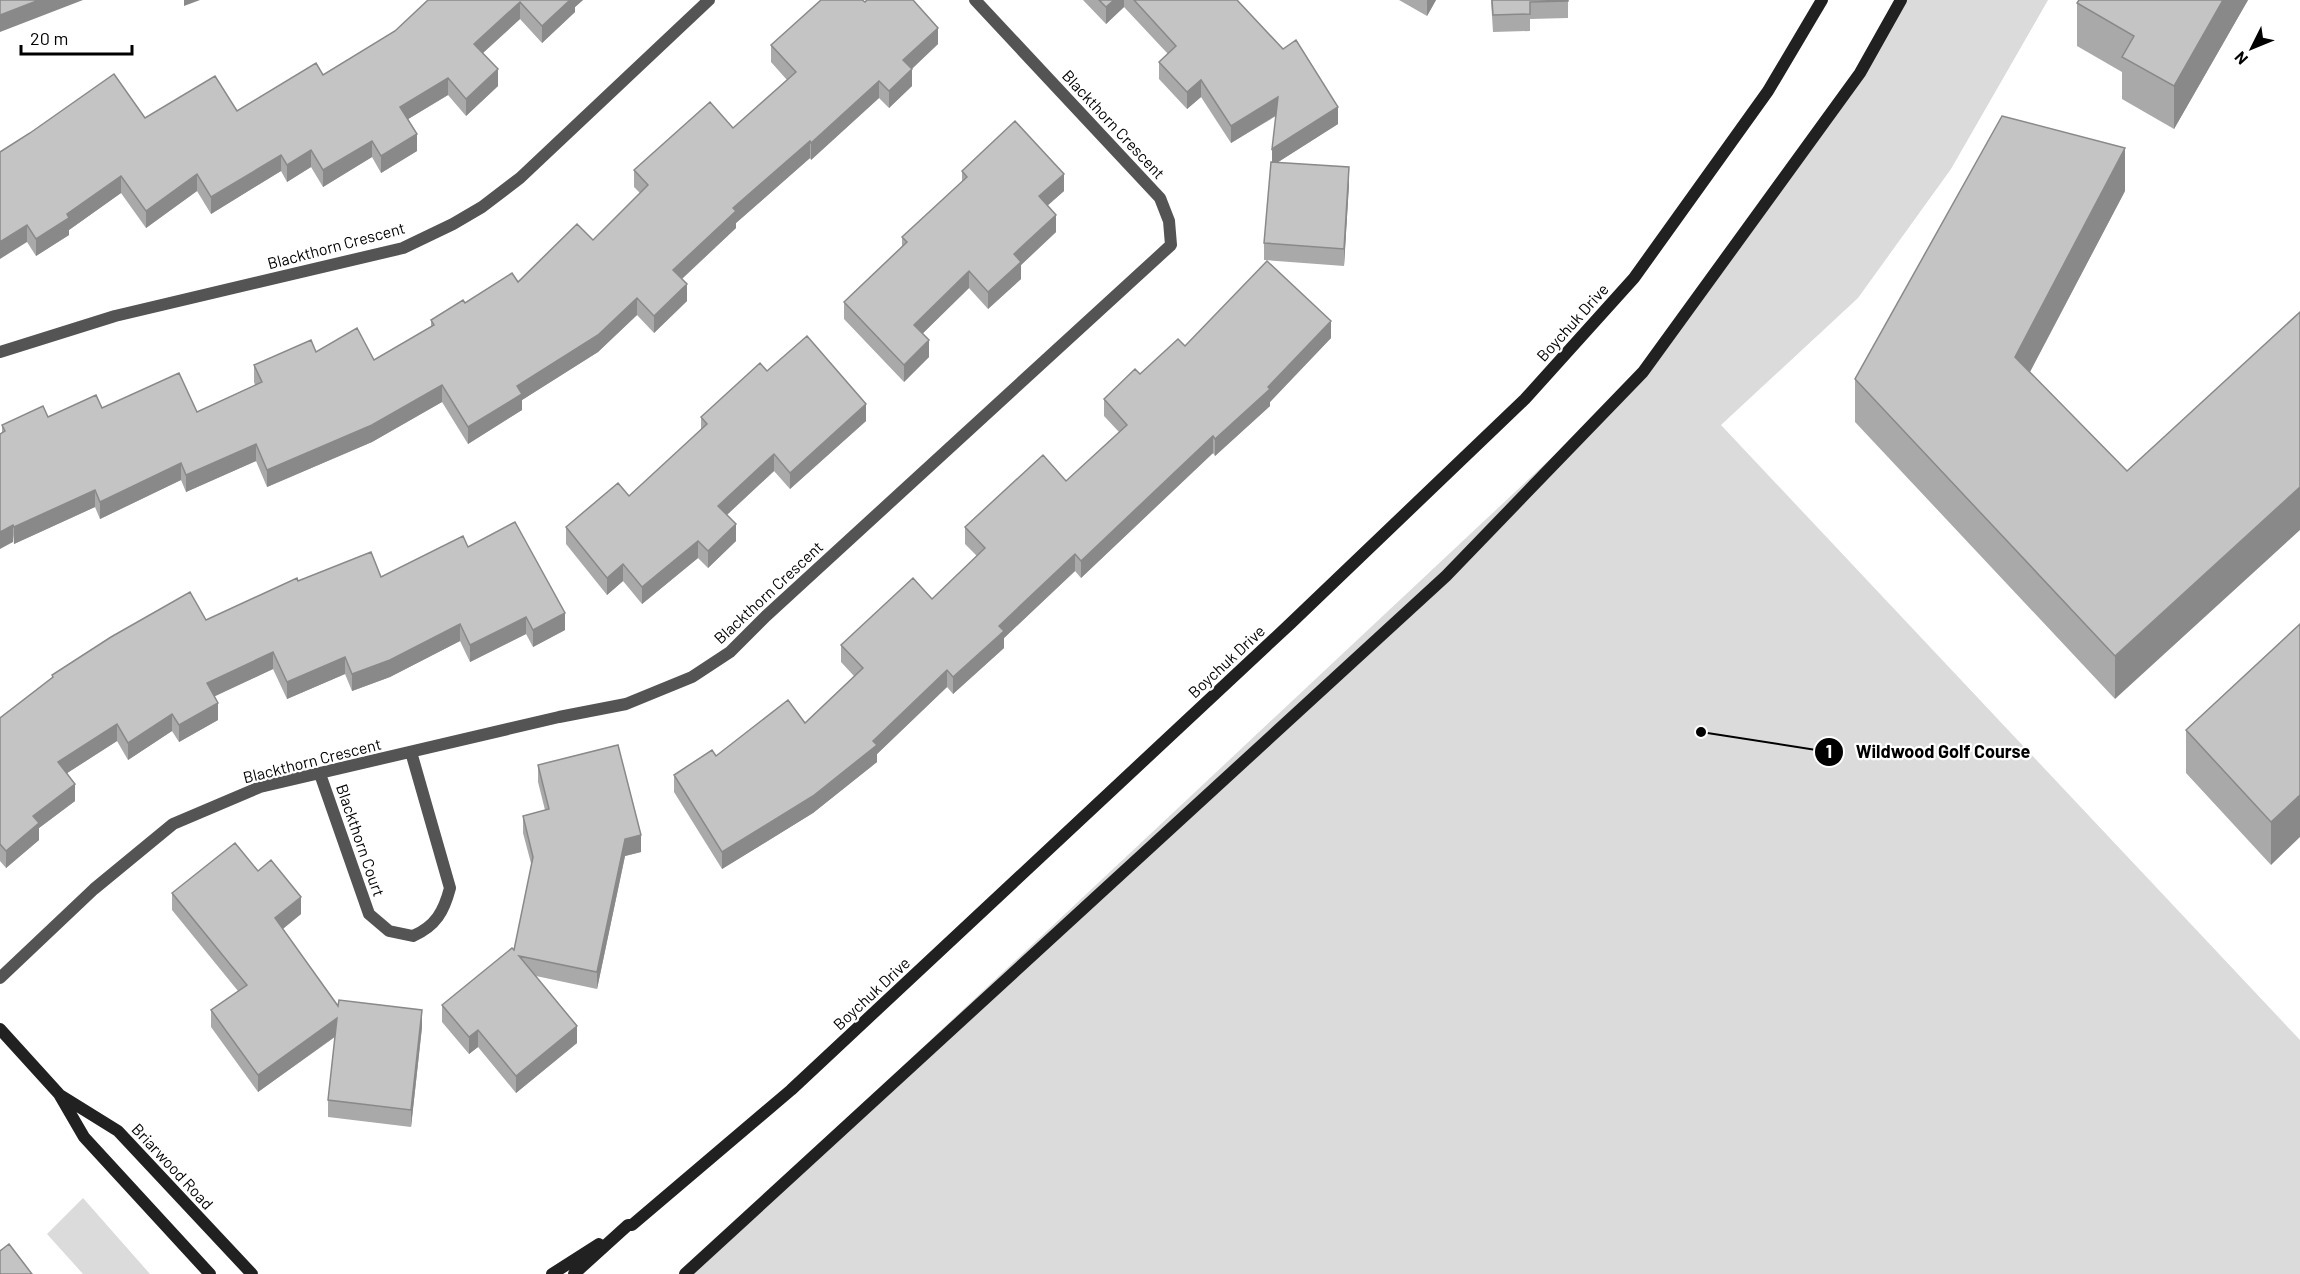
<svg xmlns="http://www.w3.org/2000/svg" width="2300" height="1274" font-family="Barlow,sans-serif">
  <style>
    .green { fill: #dbdbdb }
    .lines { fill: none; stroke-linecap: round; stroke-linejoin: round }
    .street { stroke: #545454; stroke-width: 12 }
    .secondary { stroke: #212121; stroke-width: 12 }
    .wall { fill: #a9a9a9 }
    .shaded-wall { fill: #898989 }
    .building { fill: #c4c4c4; stroke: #898989; stroke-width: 1.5 }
    .labels { text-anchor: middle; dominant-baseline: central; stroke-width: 4.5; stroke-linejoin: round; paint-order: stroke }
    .street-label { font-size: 16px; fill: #000; stroke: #fff }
    .leader { fill: none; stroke: #000; stroke-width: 2 }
    .callout-dot { fill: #000; stroke: #fff; stroke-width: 2 }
    .mark-label { font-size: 18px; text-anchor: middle; font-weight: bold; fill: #fff }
    .callout-label { font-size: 18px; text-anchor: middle; font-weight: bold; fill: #000; stroke: #fff; stroke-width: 4.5; stroke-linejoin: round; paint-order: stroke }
  </style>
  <rect width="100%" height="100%" fill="#fff"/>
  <path class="green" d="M1901,0H2048L1951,169L1858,298L1721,425L2300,1040V1274H681L1643,372L1860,73Z
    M83,1198L150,1274H83L47,1234Z"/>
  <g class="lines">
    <path class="street" d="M0,352L115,316L403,248L453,224L482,207L520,178L709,0
      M320,774L369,914L389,931L413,936C436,926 444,911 450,888L411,752
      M0,978L94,889L173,824L260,787L559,717L626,704L692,677L730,652L766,616L1171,245L1169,221L1160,198L975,0"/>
    <path class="secondary" d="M0,1029L59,1094L84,1137L210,1274
      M60,1095L118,1131L252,1274
      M552,1274L599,1244
      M574,1274L628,1225H632L791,1090L1291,623L1525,399L1634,278L1768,91L1822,0
      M685,1274L1446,576L1643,372L1860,73L1901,0"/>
  </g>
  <path class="wall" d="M428,0H583L575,7V12L542,43L520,19L483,53L498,86L466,116L448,95L408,119L417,151L381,173L372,157L323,187L311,167L287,182L281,171L211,214L197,191L146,228L121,193L69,230V235L36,256L27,242L0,152L145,118L237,111L323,75L395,31Z
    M1083,0H1237L1338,124L1278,162L1349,184L1344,266L1264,260V243L1272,162L1276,116L1231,143L1201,97L1187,109L1159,79V62L1168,54L1124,7L1106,24Z
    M1399,0H1436L1427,16Z
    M1491,0H1568V18L1530,19V31L1493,32Z
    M2079,0H2248L2174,129L2122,99V72L2077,46V3Z
    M865,2L938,44L912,69V86L889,108L879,98L811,160L810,158L736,223V228L682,279L687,301L654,333L637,315L598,352L522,400V410L468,444L442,402L372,442L267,487L256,461L186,492L181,480L100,519L95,507L14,544L2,433V425L102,408L197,412L255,385L254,382V365L316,352L374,360L431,327V320L465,303L518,282L593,240L640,193L634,187V170L733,128L787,80L771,62V45Z
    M962,171L1064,191L1047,206L1056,232L1021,265V279L988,309L969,288L923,333L929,357L904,382L844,319V302L902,247V237L962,183Z
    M2125,191L2030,372L2127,471L2115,699L1855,422V379Z
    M1331,338L1270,402V406L1215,456L1213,453L1081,578L1075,571L1004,638V648L953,694L947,687L877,754V762L813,813L722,869L674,792V775L716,756L805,723L854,676L841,662V645L932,599L977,556L965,544V527L1066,481L1119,432L1104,416V399L1140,374L1185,346Z
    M767,371L866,421L790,489L774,471L727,515L736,541L708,568L698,558L642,604L623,581L607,595L566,544V527L629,496L701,430V417Z
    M468,547L565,630L533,647L526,634L470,662L460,641L390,677L352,691L345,674L287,699L273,669L214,696L218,720L179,742L172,731L128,760L117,741L67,773L75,801L39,828V840L6,868L0,861V718L52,679V675L206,620L298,581L381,577Z
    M2300,624L2271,865L2186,773V730Z
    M538,765L641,852L625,856L597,989L536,976L577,1043L516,1093L478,1047L469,1054L442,1022V1005L514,950L532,867L523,833V816L545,810L538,782Z
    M258,871L301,914L283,929L338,1006L422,1027L411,1127L328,1117V1100L335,1037L258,1092L211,1027V1010L238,991L172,910V893Z"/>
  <path class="shaded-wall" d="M39,0H83L0,32V15Z
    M184,0H200L184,6Z
    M570,0H583L575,7V12L542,43V26Z
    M1114,0H1124V7L1106,24V7Z
    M1427,0H1436L1427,16Z
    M2223,0H2248L2174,129V86Z
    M520,2V19L474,61V44Z
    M938,28V44L903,77V60Z
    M498,69V86L466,116V99Z
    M912,69V86L889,108V91Z
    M448,78V95L400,124V107Z
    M1201,80V97L1187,109V92Z
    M879,81V98L811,160V143Z
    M1278,97V114L1231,143V126Z
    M1338,107V124L1272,166V149Z
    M417,134V151L381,173V156Z
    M372,141V157L323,187V170Z
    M810,141V158L736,223V228L673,287V270L733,208Z
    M2125,148V191L2015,400V357Z
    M311,150V167L287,182V165Z
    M281,155V171L211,214V197Z
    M1349,167V184L1344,266V249Z
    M197,174V191L146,228V211Z
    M1064,174V191L1039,213V196Z
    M121,176V193L69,230V235L36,256V239L67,214Z
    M1056,215V232L1021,265V279L988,309V292L1014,254Z
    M27,225V242L0,259V242Z
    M969,271V288L914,342V325Z
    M687,284V301L654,333V316Z
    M637,298V315L598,352L522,400V410L468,444V427L517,386Z
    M1331,321V338L1270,402V406L1215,456V439L1268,387Z
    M929,340V357L904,382V365Z
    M442,385V402L372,442L267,487V470Z
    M866,404V421L790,489V473Z
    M1213,436V453L1081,578V561Z
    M256,444V461L186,492V475Z
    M774,454V471L718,523V506Z
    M181,463V480L100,519V502Z
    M2300,487V530L2115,699V656Z
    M95,490V507L14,544V527Z
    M736,524V541L708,568V551Z
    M13,525V542L0,549V532Z
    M698,541V558L642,604V587Z
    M1075,554V571L1004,638V648L953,694V677L999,626Z
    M623,564V581L607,595V578Z
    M565,613V630L533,647V630Z
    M526,617V634L470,662V645Z
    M460,624V641L390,677L352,691V674Z
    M273,652V669L207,700V683Z
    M345,657V674L287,699V682Z
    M947,670V687L877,754V762L813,813L722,869V852L873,741Z
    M218,703V720L179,742V725Z
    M172,714V731L128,760V743Z
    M117,724V741L58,779V762Z
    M75,784V801L39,828V840L6,868V851L33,816Z
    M2300,795V837L2271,865V822Z
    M641,835V852L625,856L597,989V972L625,839Z
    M301,897V914L275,935V918Z
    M422,1010V1027L411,1127V1110Z
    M337,1018V1035L258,1092V1075Z
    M577,1026V1043L516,1093V1076Z
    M478,1030V1047L469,1054V1037Z"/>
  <path class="building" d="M0,0H39L0,15Z
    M428,0H570L542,26L520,2L474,44L498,69L466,99L448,78L400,107L417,134L381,156L372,141L323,170L311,150L287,165L281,155L211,197L197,174L146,211L121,176L67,214L69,218L36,239L27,225L0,242V152L30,133L114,74L145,118L215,76L237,111L316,63L323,75L395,31Z
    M821,0H862L865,2L867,0H913L938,28L903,60L912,69L889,91L879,81L811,143L810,141L733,208L736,211L673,270L687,284L654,316L637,298L598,335L517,386L522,394L468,427L442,385L372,425L267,470L256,444L186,475L181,463L100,502L95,490L14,527L13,525L0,532V434L5,431L2,425L43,406L48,417L96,395L102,408L179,373L197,412L262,382L254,365L311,340L316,352L357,328L374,360L434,325L431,320L463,300L465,303L512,273L518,282L577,224L593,240L648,185L634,170L710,102L733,128L796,72L771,45Z
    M1099,0H1114L1106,7Z
    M1134,0H1237L1283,49L1296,40L1338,107L1272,149L1278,97L1231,126L1201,80L1187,92L1159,62L1176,46Z
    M1492,0H1568V1L1530,2V14L1493,15Z
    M2079,0H2223L2174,86L2122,57L2134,36L2077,3Z
    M2002,116L2125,148L2015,357L2127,471L2300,312V487L2115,656L1855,379Z
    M1015,121L1064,174L1039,196L1056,215L1014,254L1021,262L988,292L969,271L914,325L929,340L904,365L844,302L907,242L902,237L967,177L962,171Z
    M1271,162L1349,167L1344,249L1264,243Z
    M1267,261L1331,321L1268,387L1270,389L1215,439L1213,436L1081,561L1075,554L999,626L1004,631L953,677L947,670L873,741L877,745L813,796L722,852L674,775L712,750L716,756L788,700L805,723L863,668L841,645L913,578L932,599L985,548L965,527L1043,455L1066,481L1127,425L1104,399L1135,369L1140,374L1178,339L1185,346Z
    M807,336L866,404L790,473L774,454L718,506L736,524L708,551L698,541L642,587L623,564L607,578L566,527L618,483L629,496L707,424L701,417L760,363L767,371Z
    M515,522L565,613L533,630L526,617L470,645L460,624L390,660L352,674L345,657L287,682L273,652L207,683L218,703L179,725L172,714L128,743L117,724L58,762L75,784L33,816L39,823L6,851L0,844V718L53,677L52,675L111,637L190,592L206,620L297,578L298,581L371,552L381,577L463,536L468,547Z
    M2300,624V795L2271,822L2186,730Z
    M618,745L641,835L625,839L597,972L519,956L577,1026L516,1076L478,1030L469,1037L442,1005L512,948L514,950L533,857L523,816L549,809L538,765Z
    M235,843L258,871L271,860L301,897L275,918L338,1006L339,1000L422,1010L411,1110L328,1100L337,1018L258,1075L211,1010L247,985L172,893Z
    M9,1244L32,1274H0V1251Z"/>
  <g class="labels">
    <g class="street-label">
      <text transform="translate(1114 124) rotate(47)">Blackthorn Crescent</text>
      <text transform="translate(336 245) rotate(-15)">Blackthorn Crescent</text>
      <text transform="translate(1572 322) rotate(-48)">Boychuk Drive</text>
      <text transform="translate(768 592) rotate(-43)">Blackthorn Crescent</text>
      <text transform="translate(1226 661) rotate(-43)">Boychuk Drive</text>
      <text transform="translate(312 760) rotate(-14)">Blackthorn Crescent</text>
      <text transform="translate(361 840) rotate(71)">Blackthorn Court</text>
      <text transform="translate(871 993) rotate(-43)">Boychuk Drive</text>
      <text transform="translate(173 1166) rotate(47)">Briarwood Road</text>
    </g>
  </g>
  <path class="leader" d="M1701 732L1829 752"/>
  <g class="callout-dot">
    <circle cx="1701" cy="732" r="6"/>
    <circle cx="1829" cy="752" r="15"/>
  </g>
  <g class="mark-label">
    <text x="1829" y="758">1</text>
  </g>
  <g class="callout-label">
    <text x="1943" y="758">Wildwood Golf Course</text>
  </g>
  <g transform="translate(2252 48) rotate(227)" stroke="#ffffff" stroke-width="4.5" paint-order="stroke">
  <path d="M0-4.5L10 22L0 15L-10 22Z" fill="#000000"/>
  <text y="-9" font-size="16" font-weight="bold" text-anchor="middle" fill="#000000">N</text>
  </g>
  <path d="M21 45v9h111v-9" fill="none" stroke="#000000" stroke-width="3"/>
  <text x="30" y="45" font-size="18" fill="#000000" stroke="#ffffff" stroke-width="4.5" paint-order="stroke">20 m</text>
</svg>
